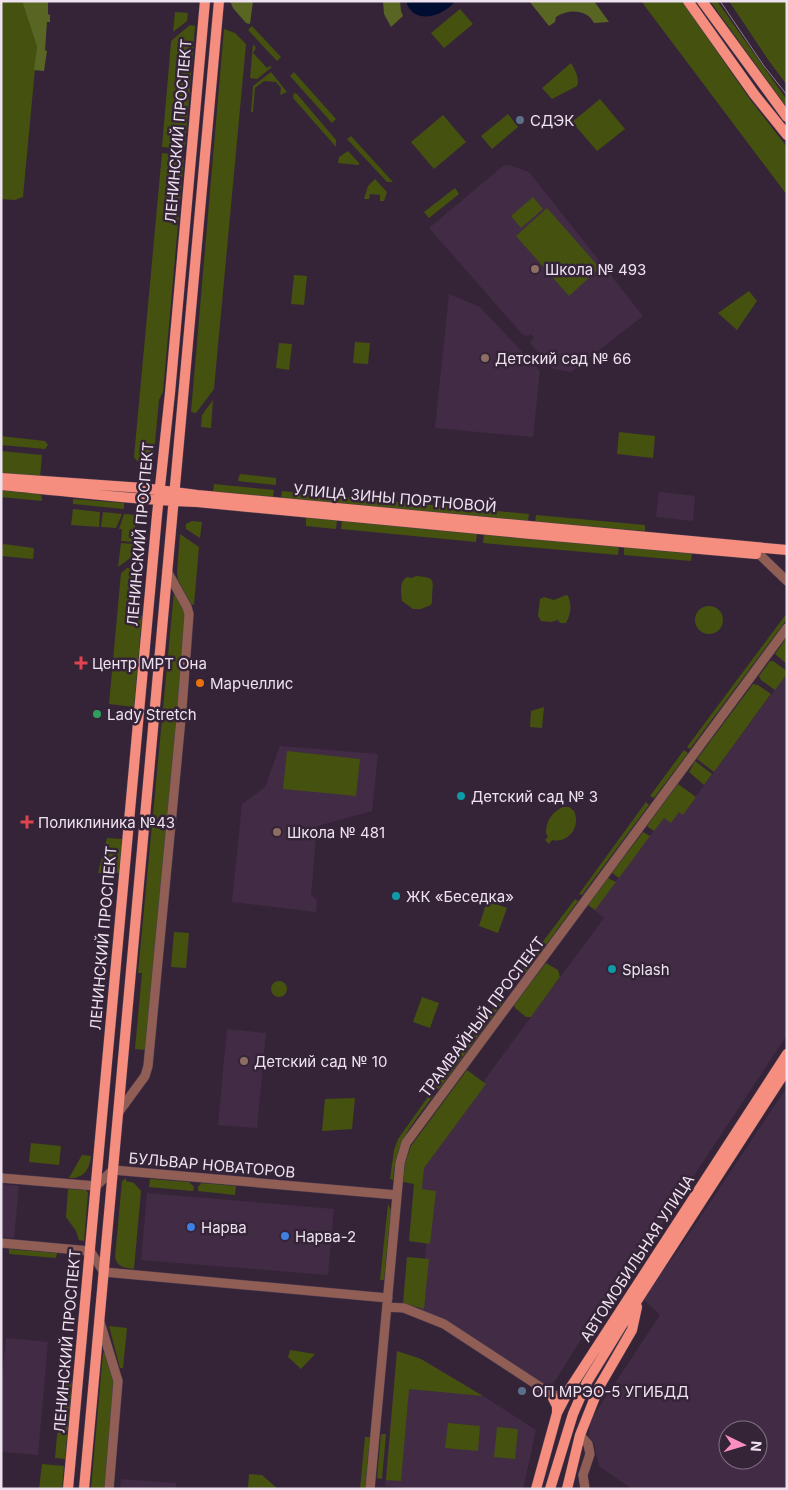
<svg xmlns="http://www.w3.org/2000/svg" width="788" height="1490" font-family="Inter,sans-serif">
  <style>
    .built { fill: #422b45; fill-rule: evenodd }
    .green { fill: #45510f }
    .forest { fill: #586523 }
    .water { fill: #000f31 }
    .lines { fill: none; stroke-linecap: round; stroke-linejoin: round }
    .minor-casing { stroke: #4f3f52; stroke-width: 10 }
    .major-casing { stroke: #4f3f52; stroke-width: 11 }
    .minor { stroke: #915e56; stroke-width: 9 }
    .major { stroke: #f58e7e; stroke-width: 10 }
    .tram { stroke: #8e7f90; stroke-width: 1 }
    .service-dot { fill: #5c6f8a; stroke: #352438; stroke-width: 2 }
    .education-dot { fill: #8d6e63; stroke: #352438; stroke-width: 2 }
    .health-dot { fill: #e0444e; stroke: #352438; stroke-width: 2 }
    .food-dot { fill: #e8710a; stroke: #352438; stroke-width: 2 }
    .leisure-dot { fill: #2e9e5b; stroke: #352438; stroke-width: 2 }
    .culture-dot { fill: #0f9aa8; stroke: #352438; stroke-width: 2 }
    .shop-dot { fill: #3f7fe0; stroke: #352438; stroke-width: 2 }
    .labels { text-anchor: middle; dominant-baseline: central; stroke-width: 5; stroke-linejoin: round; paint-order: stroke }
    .poi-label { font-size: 15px; fill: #eee2ef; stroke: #352438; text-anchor: start }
    .street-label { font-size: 15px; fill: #eee2ef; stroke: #352438 }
  </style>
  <rect width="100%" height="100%" fill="#352438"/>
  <path class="built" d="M509,165L529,172L643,316L571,372L553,369L530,343L534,338L531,334L528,336L523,335L429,228L503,166Z
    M449,294L480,307L540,371L533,437L435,428Z
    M659,492L695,496L693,521L656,517Z
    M787,673V1035L642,1254L590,1336L585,1333L550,1389L447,1322L420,1310L431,1193L419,1192L421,1166L604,918L594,910L664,817L679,812L683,814Z
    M280,746L378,754L372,811L317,826L311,895L317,900L316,912L232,902L242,804L265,787Z
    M227,1029L266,1033L257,1128L218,1125Z
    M787,1087V1489H632L599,1466L594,1444L589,1436L590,1421L660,1315L643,1299L679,1249ZM728,1430H758V1460H728Z
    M1,1184L19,1186L14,1238L1,1237Z
    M147,1193L334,1209L328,1275L141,1260Z
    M6,1338L48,1342L38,1455L1,1452V1387Z
    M397,1351L421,1359L488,1399L536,1430L523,1489H421L385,1486Z
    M121,1479L176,1483V1489H120Z"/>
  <path class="green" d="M1,1H22L37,47L23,197L15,200L1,199Z
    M641,1H682L749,98L787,147V195Z
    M710,1H717L787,100V108Z
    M729,1H787V85L769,61Z
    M460,9L473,24L444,48L431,33Z
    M175,12L188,13L187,21L173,32Z
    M190,25L195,26L185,146L182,149L162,147L171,42L172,40Z
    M252,26L281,57L277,61L248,30Z
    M224,29L235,33L246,44L214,389L196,413L191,412Z
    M253,44L256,48L253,53L267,68L270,66L272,67L257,79L250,78Z
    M571,63C575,70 580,79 577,86L552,99L542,88Z
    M271,72L287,92L280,95L281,88L276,82L264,81L255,88L253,112H251L253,86Z
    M294,72L336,119L332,123L290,76Z
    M294,93L297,94L336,140V147L293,98Z
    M600,99L625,129L597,151L572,122Z
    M508,114L518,127L492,149L481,136Z
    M443,115L466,142L434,169L411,142Z
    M351,136L393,182H387L347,139Z
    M348,151L359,163V165L338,163L339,157Z
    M162,153L181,155L184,157L163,392L159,400L153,463L137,461L134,457Z
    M375,179L387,192L384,201H380V195L370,194L369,199H364L368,186Z
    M455,188L459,194L429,218L424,212Z
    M533,197L543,209L521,228L511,216Z
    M547,208L600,268L569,296L516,236Z
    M294,275L307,276L304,305L291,304Z
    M749,291L757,301L737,330L718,313Z
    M355,342L370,343L368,364L353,363Z
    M279,343L292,344L289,370L276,368Z
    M213,400L211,428L201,427L202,415Z
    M619,432L655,436L653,458L617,454Z
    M1,436L45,441L48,445L45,449L1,445Z
    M1,451L42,455L40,477L1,473Z
    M241,474L276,478V485L238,481L239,476Z
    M214,484L274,490L273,497L213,492Z
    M1,490L41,493L42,501L1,497Z
    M282,491L529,514L528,521L281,498Z
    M73,499L124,503V509L73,504Z
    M73,509L100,512L99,527L71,525Z
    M103,512L122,514L116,528L101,527Z
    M124,514L136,515L134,542L121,541L122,529H119Z
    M536,515L645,525V531L535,522Z
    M306,517L337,520L336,529L306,526Z
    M342,520L477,533L476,542L341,529Z
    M192,521L202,522L200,538L186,529V524Z
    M180,534L199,547L194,605L191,604L178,580L177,573Z
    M484,534L619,546L618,555L483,543Z
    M121,543L134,544L133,556L118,567Z
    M3,544L34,548L33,559L1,556Z
    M624,546L692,552L691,561L624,555Z
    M127,568L140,569L137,612L142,616L134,707L109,704L121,573Z
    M416,576C436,578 433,579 432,597C432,606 434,597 431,605L421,609H413L402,601C401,592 399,582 407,577L412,578Z
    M174,592L184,608L186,621L146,1050L135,1049L142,973H138Z
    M566,595L568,596C572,606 571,613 566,623H560L558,620L551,622L541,621L538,616L540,599L544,597L554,600Z
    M695 620a14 14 0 1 1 28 0a14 14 0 1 1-28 0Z
    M787,613V619L690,749L687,747Z
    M787,637V664L775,654Z
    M770,661H773L787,671V674L775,690L761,680L759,676Z
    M753,684L758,685L771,694L714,772L697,759Z
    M544,707L542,728L530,727L531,711Z
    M684,750L688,753L654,798L650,796Z
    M287,751L360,759L356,796L283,789Z
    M695,761L712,774L704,785L689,772Z
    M678,784L696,797L683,815L679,812L671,823L664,818L654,831L647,826Z
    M646,802L649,805L582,895L579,894Z
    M563,807H569L574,811C581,826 569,844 552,840L549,844L545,840L548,837L546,833C546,821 552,812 563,807Z
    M643,832L650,836L619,878L612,873Z
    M107,838L122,839L119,873H98Z
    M608,878L616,882L595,910L588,905Z
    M575,899L578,901L524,975L520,972Z
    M487,901L507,908L498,933L479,926Z
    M174,932L189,933L186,968L171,967Z
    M546,963L558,970L560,977L531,1017H526L515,1008L514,1005Z
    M271 989a8 8 0 1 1 16 0a8 8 0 1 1-16 0Z
    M422,997L439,1003L430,1028L413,1022Z
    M502,997L504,1001L439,1089L435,1088Z
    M467,1070L486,1084L424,1168L422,1189L436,1191L430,1244L409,1241L414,1184L403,1182L405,1164L411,1146Z
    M430,1094L433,1096C410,1128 397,1139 393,1180L390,1179L394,1150L398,1139Z
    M355,1098L352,1129L322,1131L325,1099Z
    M31,1143L61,1146L59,1165L29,1162Z
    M82,1155L91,1156C89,1170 85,1178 69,1178Z
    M126,1178V1181L134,1183L141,1191L134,1269C125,1268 117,1267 115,1257L122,1181Z
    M150,1179L189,1182L194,1187L193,1191L149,1187Z
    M201,1183L236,1186L235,1195L198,1191V1187Z
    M68,1189L86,1190L88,1193L84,1241L79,1240L76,1231L66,1217Z
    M388,1204L391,1210L384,1280H380Z
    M9,1249L57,1253L56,1258L9,1254Z
    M407,1257L429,1259L424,1309L403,1303Z
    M109,1326L127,1328L123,1368H120Z
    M290,1350L315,1354L301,1369L288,1357Z
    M106,1351L115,1381L105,1489H91L103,1353Z
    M397,1351L421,1359L483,1396L409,1389L401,1481L386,1480Z
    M62,1380L72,1382L65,1459L55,1458Z
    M448,1423L480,1426L478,1451L445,1448Z
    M497,1427L518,1429L515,1459L494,1457Z
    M381,1434H386L382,1479L377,1478Z
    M365,1437H370L365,1489H360Z
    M42,1464L64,1466L62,1489H39Z
    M249,1474L262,1475L278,1489H248Z"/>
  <path class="forest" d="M22,1H48V14L50,15V22H47L45,50L47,51L44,71L34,70L37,47Z
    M230,1H253L250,24L246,23L233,8Z
    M383,1H400L401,11L403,16L391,27L384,14Z
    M529,1H594L609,22L594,23C587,9 568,9 556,17L555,22L549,26Z"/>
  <path class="water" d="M406,1H455C443,17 413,26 406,1Z"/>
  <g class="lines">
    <defs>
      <path id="minor" d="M759,554L787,581
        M118,1113L145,1076L148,1066L182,708L189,614L187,607L167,571
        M1,1178L96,1186L113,1170L397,1195
        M1,1243L90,1251L104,1272L388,1298
        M387,1307L404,1308L444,1324L551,1394L558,1396L569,1390
        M100,1322L118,1381L109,1489
        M580,1435L588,1444L590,1454L583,1475L585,1489
        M370,1489L400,1163L406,1143L787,628"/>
      <path id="major" d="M688,1L754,94L787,135
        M702,1L787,117
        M1,478L143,488L197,495L787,550
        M1,485C66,491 131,500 197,502L520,533L756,554
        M551,1394L557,1406V1413
        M68,1489L157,515L170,393L205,1
        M84,1489L219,1
        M536,1489L557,1413L569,1390L787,1054
        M550,1489L573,1414L587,1382L640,1296L787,1069
        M567,1489L580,1435L599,1387L632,1330L637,1307"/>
    </defs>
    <use href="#minor" class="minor-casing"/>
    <use href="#major" class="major-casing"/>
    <use href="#minor" class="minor"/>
    <use href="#major" class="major"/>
    <path class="tram" d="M720,1L764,66L787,95"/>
  </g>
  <g class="service-dot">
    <circle cx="520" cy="120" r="5"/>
    <circle cx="522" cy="1391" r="5"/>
  </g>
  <g class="education-dot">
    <circle cx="535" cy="269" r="5"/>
    <circle cx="485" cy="358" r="5"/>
    <circle cx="277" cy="832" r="5"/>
    <circle cx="244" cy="1061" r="5"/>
  </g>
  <g class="health-dot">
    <path d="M78.5 655.5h5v5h5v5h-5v5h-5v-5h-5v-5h5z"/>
    <path d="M24.5 814.5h5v5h5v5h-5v5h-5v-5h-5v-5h5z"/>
  </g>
  <circle class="food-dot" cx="200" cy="683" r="5"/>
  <circle class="leisure-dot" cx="97" cy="714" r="5"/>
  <g class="culture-dot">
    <circle cx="461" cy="796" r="5"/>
    <circle cx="396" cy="896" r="5"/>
    <circle cx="612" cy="969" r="5"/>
  </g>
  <g class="shop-dot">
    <circle cx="191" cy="1227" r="5"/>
    <circle cx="285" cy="1236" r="5"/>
  </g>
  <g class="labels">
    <g class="poi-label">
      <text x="530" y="120">СДЭК</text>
      <text x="545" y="269">Школа № 493</text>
      <text x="495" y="358">Детский сад № 66</text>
      <text x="92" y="663">Центр МРТ Она</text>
      <text x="210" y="683">Марчеллис</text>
      <text x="107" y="714">Lady Stretch</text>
      <text x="471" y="796">Детский сад № 3</text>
      <text x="38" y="822">Поликлиника №43</text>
      <text x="287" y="832">Школа № 481</text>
      <text x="406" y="896">ЖК «Беседка»</text>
      <text x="622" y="969">Splash</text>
      <text x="254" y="1061">Детский сад № 10</text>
      <text x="201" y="1227">Нарва</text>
      <text x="295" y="1236">Нарва-2</text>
      <text x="532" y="1391">ОП МРЭО-5 УГИБДД</text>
    </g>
    <g class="street-label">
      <text transform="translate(178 131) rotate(-85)">ЛЕНИНСКИЙ ПРОСПЕКТ</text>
      <text transform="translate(395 498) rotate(5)">УЛИЦА ЗИНЫ ПОРТНОВОЙ</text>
      <text transform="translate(140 534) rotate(-85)">ЛЕНИНСКИЙ ПРОСПЕКТ</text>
      <text transform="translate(103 938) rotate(-85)">ЛЕНИНСКИЙ ПРОСПЕКТ</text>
      <text transform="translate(482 1017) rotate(-53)">ТРАМВАЙНЫЙ ПРОСПЕКТ</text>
      <text transform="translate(212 1165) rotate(5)">БУЛЬВАР НОВАТОРОВ</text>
      <text transform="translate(637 1258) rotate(-57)">АВТОМОБИЛЬНАЯ УЛИЦА</text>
      <text transform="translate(67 1341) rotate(-85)">ЛЕНИНСКИЙ ПРОСПЕКТ</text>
    </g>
  </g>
  <rect width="788" height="1490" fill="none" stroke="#eee2ef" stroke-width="5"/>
  <g transform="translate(743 1445) rotate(95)"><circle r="24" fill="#352438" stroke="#7f7081"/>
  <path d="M0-4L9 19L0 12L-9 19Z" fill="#fc8fc2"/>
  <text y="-8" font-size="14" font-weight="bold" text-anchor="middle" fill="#eee2ef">N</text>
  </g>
</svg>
